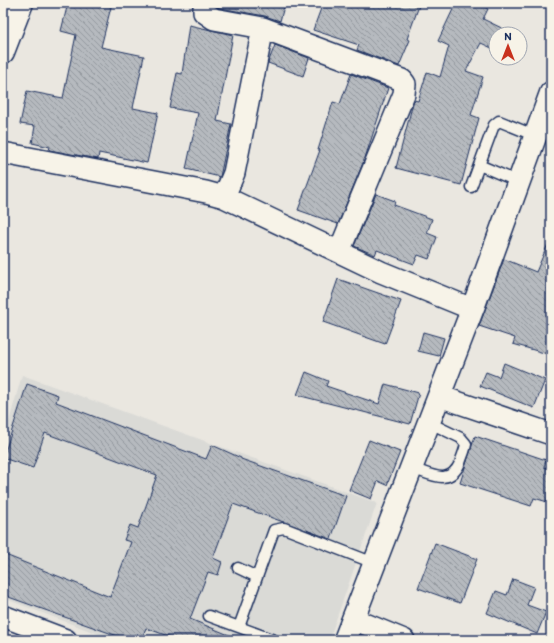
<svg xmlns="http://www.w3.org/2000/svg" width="554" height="643" font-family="Itim,sans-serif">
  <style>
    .built { fill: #dadad6 }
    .building { fill: url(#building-back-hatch); stroke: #1b2f5e }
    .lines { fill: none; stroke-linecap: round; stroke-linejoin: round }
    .service-casing { stroke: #1b2f5e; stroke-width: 13 }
    .minor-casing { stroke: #1b2f5e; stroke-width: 24 }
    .tertiary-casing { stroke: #1b2f5e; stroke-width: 25 }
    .trunk-casing { stroke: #1b2f5e; stroke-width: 25 }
    .service { stroke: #f7f3e8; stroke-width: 10 }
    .minor { stroke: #f7f3e8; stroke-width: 21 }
    .tertiary { stroke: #f7f3e8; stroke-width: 22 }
    .trunk { stroke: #f7f3e8; stroke-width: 22 }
  </style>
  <defs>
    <pattern id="building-back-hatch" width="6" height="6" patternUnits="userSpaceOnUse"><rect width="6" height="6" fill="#b6babf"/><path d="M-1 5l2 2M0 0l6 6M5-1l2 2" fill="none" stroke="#93989e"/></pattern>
  </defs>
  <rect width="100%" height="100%" fill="#eae7e0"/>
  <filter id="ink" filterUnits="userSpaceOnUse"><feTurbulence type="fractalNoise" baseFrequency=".025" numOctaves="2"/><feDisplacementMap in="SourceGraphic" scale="8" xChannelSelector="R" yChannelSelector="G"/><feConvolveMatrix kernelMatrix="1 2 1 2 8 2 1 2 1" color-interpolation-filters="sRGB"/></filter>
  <g filter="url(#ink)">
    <path class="built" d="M22,375L377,503L329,640H114L3,598V443Z"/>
    <path class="building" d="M68,3H112L101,47L144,56L133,108L158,113L147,163L99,153L98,159L49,150L50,147L32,143L35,126L20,124L27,91L63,98L76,35L61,31Z
      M216,3H285L280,21L265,16L219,8Z
      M323,3H420L407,39L410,40L399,66L357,50L359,45L313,30Z
      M456,3H476L488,9L483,19L514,34H496V50L481,43L466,71L483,77L471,115L479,118L461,185L396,168L413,103L414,100L418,101L427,72L440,77L449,46L438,41Z
      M189,25L233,35L217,121L231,124L220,177L186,169L198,113L170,108L177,73L182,74Z
      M275,45L309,58L303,76L268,63Z
      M351,74L388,88L365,158L338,224L298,210L320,150H318L333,102L340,104Z
      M376,194L395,201L394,205L432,219L427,233L437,237L429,259L418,255L414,264L377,250L375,255L354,246Z
      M551,237V355L513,344L515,338L479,326L504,259L536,272Z
      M338,279L401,301L385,344L323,322Z
      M423,332L444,338L439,356L418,351Z
      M504,363L545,380L534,408L480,386L486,372L499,377Z
      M306,372L328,381L326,386L379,404L385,384L419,393L410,424L297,395Z
      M27,384L58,395L56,402L206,459L212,445L241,458V459L346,496L331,539L233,504L213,558L222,562L218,575L208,572L190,619L241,640H179L146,628L141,640H129L3,595V554L110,597L131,542L124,540L130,525L138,528L157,475L45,433L33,468L3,458Z
      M475,436L546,460L544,467L551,469V503L534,498L531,506L460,483Z
      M369,440L400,452L387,485L378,481L371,499L349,490Z
      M435,543L477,559L460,603L418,588Z
      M513,579L534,587L527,605L546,612L537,634L487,613L496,591L507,595Z"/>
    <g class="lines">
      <defs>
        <path id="service" d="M479,165L519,182
          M471,187L494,125L499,121L536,136
          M411,468C431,474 449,487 460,463C462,456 465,451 466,444L461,438L428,422
          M238,568L257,577
          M209,616L274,640
          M239,627L274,530L284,528L374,563"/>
        <path id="minor" d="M263,28L402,80L405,84L404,94L339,252
          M3,153L206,192L224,197L234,173L263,28L214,19L204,12V3
          M224,197L381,272L472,309
          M439,396L551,434
          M3,616L66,640
          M353,619L404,640"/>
        <path id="tertiary" d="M3,52L22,3"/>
        <path id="trunk" d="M345,640L474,305L551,93"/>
      </defs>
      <use href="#service" class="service-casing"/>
      <use href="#minor" class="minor-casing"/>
      <use href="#tertiary" class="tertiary-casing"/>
      <use href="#trunk" class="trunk-casing"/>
      <use href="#service" class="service"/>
      <use href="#minor" class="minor"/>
      <use href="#tertiary" class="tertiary"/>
      <use href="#trunk" class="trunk"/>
    </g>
  </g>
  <rect width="554" height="643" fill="none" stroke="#f7f3e8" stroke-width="16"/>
  <rect x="8" y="8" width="538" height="627" fill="none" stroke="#1b2f5e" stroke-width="1.5" filter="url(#ink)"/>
  <g transform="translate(508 46)"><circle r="19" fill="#f7f3e8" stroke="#9fa5b1"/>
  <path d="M0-3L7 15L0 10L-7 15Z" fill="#c8321e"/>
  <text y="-6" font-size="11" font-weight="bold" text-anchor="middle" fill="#1b2f5e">N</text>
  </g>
</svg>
